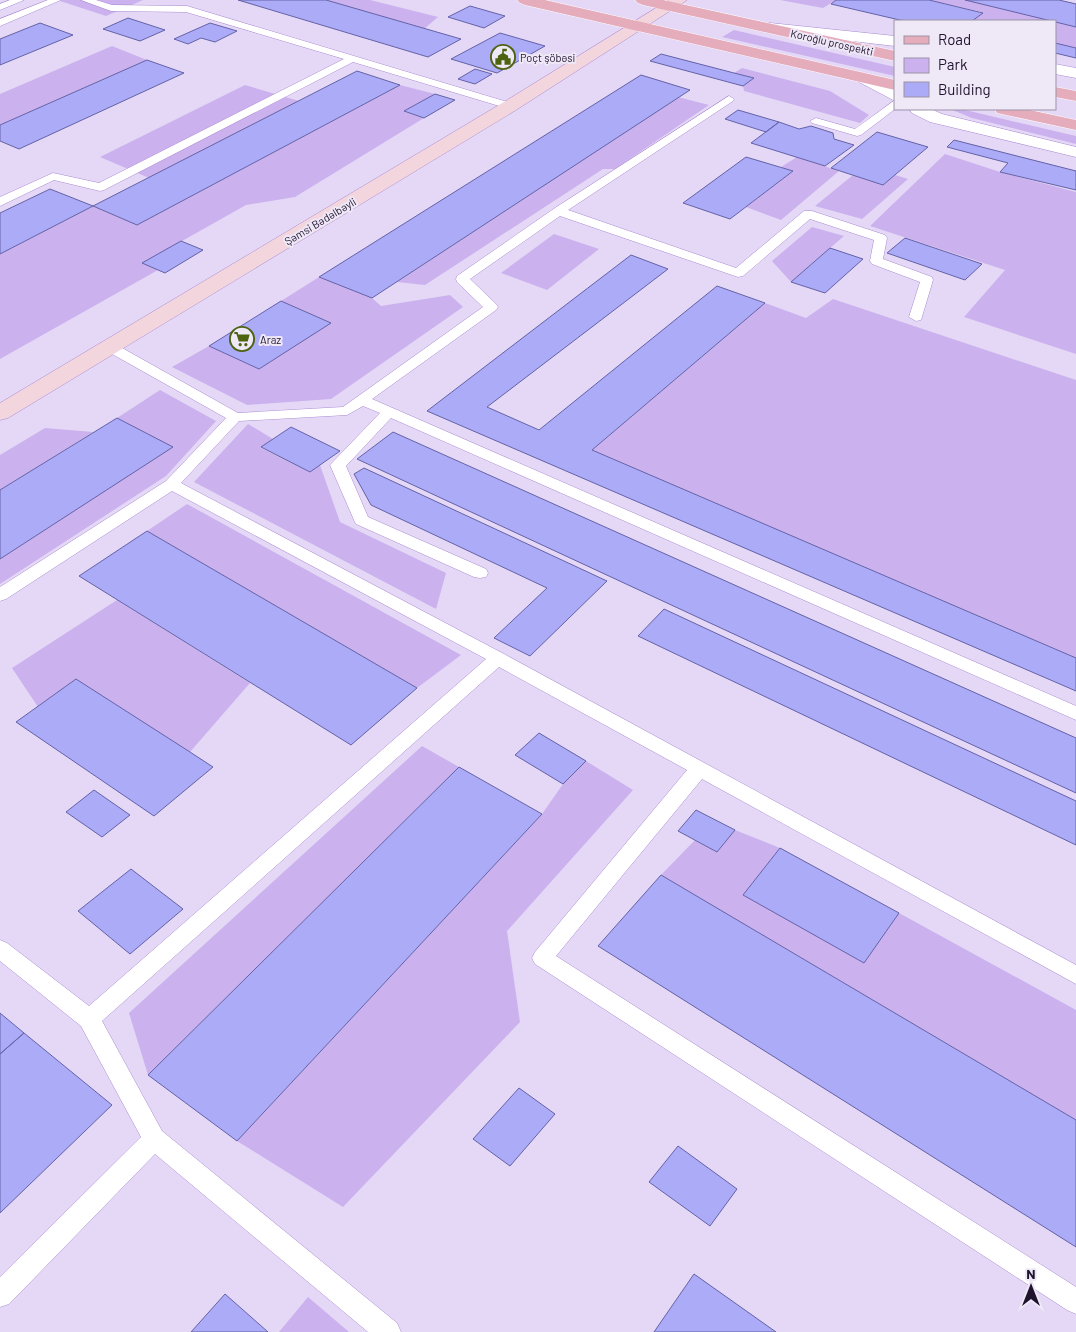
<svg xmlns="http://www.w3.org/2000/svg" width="1076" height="1332" font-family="Barlow,sans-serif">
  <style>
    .green { fill: #cbb2ee }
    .building { fill: #acabf7; stroke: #6462a7 }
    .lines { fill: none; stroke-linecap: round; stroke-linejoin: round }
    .lane-casing { stroke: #aa8bd2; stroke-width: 1 }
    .street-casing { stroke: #aa8bd2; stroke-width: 1 }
    .secondary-casing { stroke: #aa8bd2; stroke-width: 1 }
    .primary-casing { stroke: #fff; stroke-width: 1 }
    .lane { fill: #fff; fill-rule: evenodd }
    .street { fill: #fff; fill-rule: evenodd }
    .secondary { fill: #f2d5dd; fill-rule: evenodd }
    .primary { fill: #e5acbb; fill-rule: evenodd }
    .labels { text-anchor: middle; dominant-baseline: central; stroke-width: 4; stroke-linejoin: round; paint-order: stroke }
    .far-street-label { font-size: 11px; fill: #20132e; stroke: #eee8f7 }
    .far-poi-label { font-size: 11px; fill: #20132e; stroke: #eee8f7; text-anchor: start }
  </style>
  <rect width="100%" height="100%" fill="#e4d8f6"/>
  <path class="green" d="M57,0H143L106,16Z
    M326,0H370L438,17L424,29Z
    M780,0H836L823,8Z
    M929,0H965L1053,21H972L982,12Z
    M1055,22L1076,27V48L1055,43Z
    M734,30L895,67V76L722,37Z
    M112,46L147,60L0,125V94Z
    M742,68L830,91L869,115L860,123L744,91L743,86L753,78L734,73Z
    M245,85L299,101L149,178L100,157Z
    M400,85L435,94L404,111L424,118L295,197L246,205L143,263L158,270L0,359V254L93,206L137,225Z
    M678,97L709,105L615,169H603L425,285L397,282Z
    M950,109H961L1076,136V144L972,118Z
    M945,154L1000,172L1076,192V354L964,317L1005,270L870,226Z
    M797,157L839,171L781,220L746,207L792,172L781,167Z
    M853,175L883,185L895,175L908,179L862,219L815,206Z
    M812,227L844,236L791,282L772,261Z
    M554,234L599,249L547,290L501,273Z
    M319,277L372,298L381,306L450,295L463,307L331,399L247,405L172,367L209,346L259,369L330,323L281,301Z
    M833,299L1076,380V658L592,450L765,303L806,318Z
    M160,390L216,421L166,476L0,584V559L172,447L117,418Z
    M248,424L273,439L261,448L310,472L320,465L340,522L446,573L436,609L194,482Z
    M45,428L93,432L0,490V455Z
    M187,504L461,655L417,688L147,531Z
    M117,600L250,683L190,752L76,679L38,707L12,668Z
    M422,746L459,767L148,1075L129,1013Z
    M586,761L633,790L507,931L520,1022L343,1207L237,1141L542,814L563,784Z
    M735,830L780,848L743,895L864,963L899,913L1076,1010V1120L661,875L695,840L717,852Z
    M308,1297L349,1332H279Z"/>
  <path class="building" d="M238,0H326L461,39L428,57Z
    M836,0H929L983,13L972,21H904L831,4Z
    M965,0H1059L1076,4V27Z
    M470,6L505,16L484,28L448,17Z
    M128,18L165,30L140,41L103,29Z
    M40,23L73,35L0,65V39Z
    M210,23L237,31L215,42L201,38L188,44L174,39Z
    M500,33L545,46L497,73L451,59Z
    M1055,43L1076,48V58L1055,53Z
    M661,54L734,73L754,78L743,86L650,61Z
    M147,60L184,73L19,149L0,141V125Z
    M475,69L492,74L475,84L458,79Z
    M357,71L400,85L137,225L93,206Z
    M641,75L690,90L372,298L319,277Z
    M435,94L455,100L424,118L404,111Z
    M738,110L779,122L766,132L725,119Z
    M779,122L799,129L811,126L833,133L834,139L854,145L825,166L751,143Z
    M877,132L928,147L883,185L831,168Z
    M954,140L1076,171V190L1000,172L1008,163L947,147Z
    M746,157L793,171L730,219L683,203Z
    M50,189L93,206L0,254V213Z
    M905,238L982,264L965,280L887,253Z
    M181,241L203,250L165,273L142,263Z
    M830,248L863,259L825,293L791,282Z
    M631,255L668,269L487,407L539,430L717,286L765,303L592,450L1076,658V691L427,411Z
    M281,301L331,323L259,369L209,346Z
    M117,418L173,447L0,559V490Z
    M291,427L340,451L310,472L261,447Z
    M393,432L1076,738V793L357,459Z
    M364,468L607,581L530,656L494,638L547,588L371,505L354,474Z
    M147,531L417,688L351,745L79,576Z
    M664,609L1076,801V845L638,636Z
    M76,679L190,752L213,767L154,816L16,722Z
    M539,733L586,761L563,784L515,755Z
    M459,767L542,814L237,1141L148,1075Z
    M94,790L130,815L102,837L66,812Z
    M696,810L735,830L717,852L678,831Z
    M780,848L899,913L864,963L743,895Z
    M131,869L183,909L130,954L78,911Z
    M661,875L1076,1120V1247L598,946Z
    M0,1013L24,1033L0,1054Z
    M24,1033L112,1105L0,1213V1054Z
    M519,1088L555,1114L510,1166L473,1139Z
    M678,1146L737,1189L710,1226L649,1182Z
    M694,1274L776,1332H654Z
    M225,1294L268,1332H191Z"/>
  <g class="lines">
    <defs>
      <path id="lane" d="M10,0H24L0,10V4Z
        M48,0H61L0,26V19Z
        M81,0H96L112,5L187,6L514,104L515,106L514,108H506L353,62L104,190L100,191L54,180L0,206V197L53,173L99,183L344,59L186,12L111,11Z
        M729,96L734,99L733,101L568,210L736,268L804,211H812L885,235L887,238L883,259L932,277L933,280L921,320L916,321L909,317L920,282L872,264L870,261L874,240L810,219L743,276L738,277L560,216L470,279L496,304L498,307L496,310L372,399L1076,706V720L391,418L346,466L368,517L486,569L488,573L486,577L480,578L474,577L356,524L354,520L330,465L380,413L363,406L347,415L239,421L181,483L504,654L1076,965V984L702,779L556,956L1076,1287V1314L1067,1310L535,964L532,958L535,952L687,770L499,667L102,1021L162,1131L397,1323L401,1332H368L155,1154L9,1304L0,1307V1277L141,1137L81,1026L0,961V940L7,943L89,1006L486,659L172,491L6,599L0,601V587L166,481L226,418L105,350L103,347L105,344H115L238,413L343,407L483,307L457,282L456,279L457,276L555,208Z
        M895,100V109L861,135L857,136L812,123L810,121L816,118L855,129Z"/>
      <path id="street" d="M770,23L895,36V46L764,31L762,28L764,25Z
        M1055,64L1076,68V78L1055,74Z
        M863,73L895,89V101L857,81L855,78L857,75Z
        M909,109H931L942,114L1076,147V157L930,122L912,113Z"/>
      <path id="secondary" d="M669,0H687L516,110L8,418L0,420V403L504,102Z"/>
      <path id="primary" d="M517,0H545L895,80V90L525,5L520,3Z
        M635,0H663L895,51V61L643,5L638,3Z
        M1055,87L1076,91V101L1055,97Z
        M995,109H1025L1076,120V130L997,113Z"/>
    </defs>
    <use href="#lane" class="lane-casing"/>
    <use href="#street" class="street-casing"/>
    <use href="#secondary" class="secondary-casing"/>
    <use href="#primary" class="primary-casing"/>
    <use href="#lane" class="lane"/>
    <use href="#street" class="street"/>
    <use href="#secondary" class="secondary"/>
    <use href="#primary" class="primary"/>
  </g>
  <defs>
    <symbol id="civic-ring" viewBox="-11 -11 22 22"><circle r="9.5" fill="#eee8f7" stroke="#4d630f" stroke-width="1.5"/><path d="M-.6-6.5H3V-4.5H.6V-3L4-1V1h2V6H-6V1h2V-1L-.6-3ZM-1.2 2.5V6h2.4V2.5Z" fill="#4d630f"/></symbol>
    <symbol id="supermarket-ring" viewBox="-11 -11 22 22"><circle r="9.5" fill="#eee8f7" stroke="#4d630f" stroke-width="1.5"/><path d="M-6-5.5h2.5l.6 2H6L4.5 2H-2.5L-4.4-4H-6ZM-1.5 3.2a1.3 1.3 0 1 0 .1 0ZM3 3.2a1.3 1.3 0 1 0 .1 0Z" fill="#4d630f"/></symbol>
  </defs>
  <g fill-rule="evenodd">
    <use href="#civic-ring" x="489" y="43" width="28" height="28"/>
    <use href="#supermarket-ring" x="228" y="325" width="28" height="28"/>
  </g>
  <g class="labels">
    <g class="far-street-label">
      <text transform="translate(832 42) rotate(13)">Koroğlu prospekti</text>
      <text transform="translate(320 221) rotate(-31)">Şəmsi Bədəlbəyli</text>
    </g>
    <g class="far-poi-label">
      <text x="520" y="57">Poçt şöbəsi</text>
      <text x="260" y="339">Araz</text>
    </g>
  </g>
  <rect x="894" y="20" width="162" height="90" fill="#eee8f7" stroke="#9c93a7"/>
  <rect x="904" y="36" width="25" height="8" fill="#e5acbb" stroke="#9c93a7"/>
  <text x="938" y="45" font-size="15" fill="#20132e">Road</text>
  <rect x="904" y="58" width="25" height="15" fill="#cbb2ee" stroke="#9c93a7"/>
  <text x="938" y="70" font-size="15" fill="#20132e">Park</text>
  <rect x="904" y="82" width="25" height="15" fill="#acabf7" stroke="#9c93a7"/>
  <text x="938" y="95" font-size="15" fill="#20132e">Building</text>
  <g transform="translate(1031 1287)" stroke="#eee8f7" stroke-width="4" paint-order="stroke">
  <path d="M0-4L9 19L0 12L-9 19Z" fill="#20132e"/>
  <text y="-8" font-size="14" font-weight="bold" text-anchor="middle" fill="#20132e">N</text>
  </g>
</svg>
